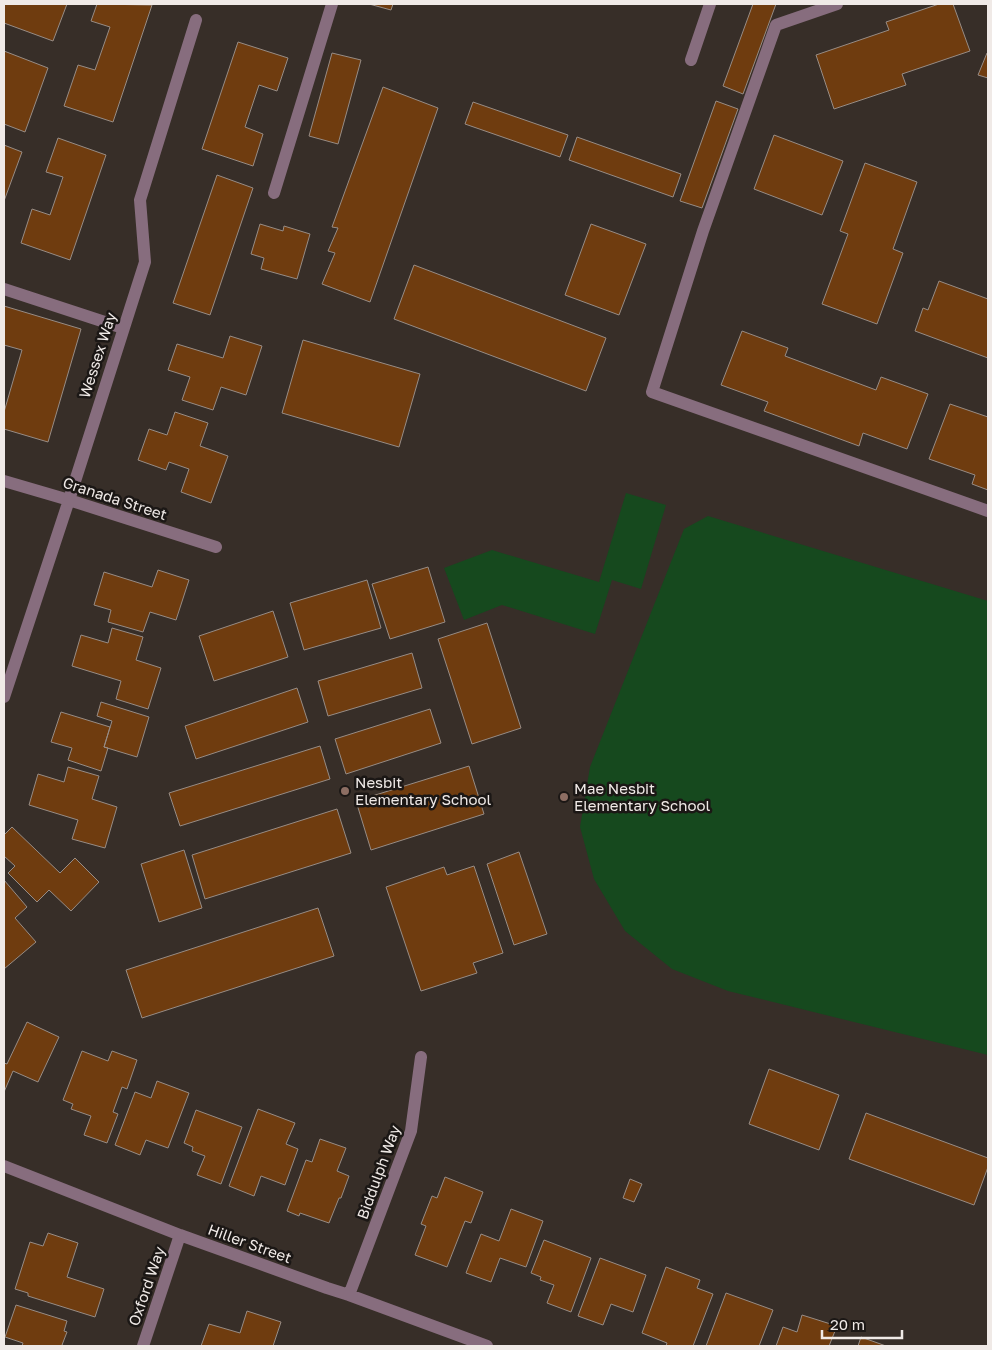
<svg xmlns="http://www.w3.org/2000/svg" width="992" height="1350" font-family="'Golos Text',sans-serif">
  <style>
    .green { fill: #16491e }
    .building { fill: #6f3c0f; stroke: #978c85 }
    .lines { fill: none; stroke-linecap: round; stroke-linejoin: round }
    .minor { stroke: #876d7e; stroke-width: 12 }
    .education-dot { fill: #8d6e63; stroke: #1b1715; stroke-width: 2 }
    .labels { text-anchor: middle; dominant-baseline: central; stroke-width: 5; stroke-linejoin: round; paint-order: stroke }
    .street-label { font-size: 15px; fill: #f0eae7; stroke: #1b1715 }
    .poi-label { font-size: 15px; fill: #f0eae7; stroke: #1b1715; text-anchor: start }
  </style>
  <rect width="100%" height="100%" fill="#372e28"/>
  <path class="green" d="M626,493L666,505L641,589L612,580L595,634L502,605L464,620L444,568L492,550L599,582Z
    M708,516L988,601V1055L728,991L672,969L625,931L594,879L580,827L590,767L684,529Z"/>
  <path class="building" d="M4,4H67L53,41L4,23Z
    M97,4L152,5L113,122L64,106L78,65L95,70L110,27L91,21Z
    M369,4H393L391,10Z
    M753,4H776L743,94L723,86Z
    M939,4H953L970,51L902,74L906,85L834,109L816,55L889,30L886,22Z
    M238,42L288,58L277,91L259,85L245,127L263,134L253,166L202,149Z
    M4,51L48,68L25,132L4,124Z
    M332,53L361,60L338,144L309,136Z
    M987,53H988V78L978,75Z
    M383,87L438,108L370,302L322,284L335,253L328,251L338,228L332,227Z
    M716,101L738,109L702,208L680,201Z
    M473,102L568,135L560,157L465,124Z
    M774,135L843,161L822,215L754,189Z
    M577,137L681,174L673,197L569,160Z
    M58,138L106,155L70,260L21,243L32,209L50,215L63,177L46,172Z
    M4,145L22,152L4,201Z
    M865,163L917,182L893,249L903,253L877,324L822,304L848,234L840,231Z
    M217,175L253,188L210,315L173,303Z
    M260,224L283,231L284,226L310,234L297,279L261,269L264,258L251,254Z
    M591,224L646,244L619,315L565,295Z
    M414,265L606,338L586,391L394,319Z
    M939,281L988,299V358L915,331L923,308L928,310Z
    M4,306L81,329L48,442L4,429V412L22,350L4,345Z
    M742,331L788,348L785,356L876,390L881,377L928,394L907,449L863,433L859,446L764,411L768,402L721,385Z
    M230,336L262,346L246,395L221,387L213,410L182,400L190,377L168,370L177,344L223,358Z
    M303,340L420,374L399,447L282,413Z
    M950,404L988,417V490L972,484L975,475L929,459Z
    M175,412L208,423L200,446L228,456L211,503L181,492L189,469L169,462L166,470L138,460L149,429L167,435Z
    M428,567L445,622L390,639L372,584Z
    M158,570L189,580L176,620L150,612L143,632L108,622L111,610L94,605L104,572L152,587Z
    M367,580L381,628L304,650L290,603Z
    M273,611L288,657L214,681L199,636Z
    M487,623L521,728L472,744L438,639Z
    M112,628L143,637L136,660L161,668L148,709L116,699L121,681L72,666L81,635L108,643Z
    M412,653L422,688L328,716L318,681Z
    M297,688L308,722L196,759L185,726Z
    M101,702L149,717L137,757L104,747L112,721L97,716Z
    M430,709L441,743L346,774L335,739Z
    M61,712L110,727L104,747L108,748L101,771L68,760L72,748L51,742Z
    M320,746L330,779L180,826L169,793Z
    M469,766L484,814L371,850L356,801Z
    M68,767L99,776L92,799L117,807L105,848L72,839L78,820L29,805L38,774L64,782Z
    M337,809L351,853L205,899L192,855Z
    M12,827L60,873L75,858L99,882L71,911L49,890L37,902L8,873L15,866L4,856V835Z
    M184,850L202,908L159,922L141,864Z
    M519,852L547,934L514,945L487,864Z
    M474,866L503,953L473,963L477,973L421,991L386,887L444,867L447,875Z
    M4,880L27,907L15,918L36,942L4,969Z
    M318,908L334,956L142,1018L126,970Z
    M27,1022L59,1037L38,1082L13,1071L4,1092V1063L7,1064Z
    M82,1051L108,1061L112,1051L137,1060L127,1089L122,1087L113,1112L118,1114L107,1143L84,1135L91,1116L71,1109L73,1104L63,1100Z
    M769,1069L839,1095L819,1150L749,1124Z
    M157,1081L189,1093L168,1148L146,1140L140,1155L115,1145L135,1092L151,1098Z
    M258,1109L295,1123L286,1144L298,1149L285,1185L261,1176L254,1196L229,1186Z
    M196,1110L242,1127L221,1184L197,1175L205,1156L192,1151L193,1147L184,1143Z
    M866,1113L988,1158V1167L974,1205L849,1159Z
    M320,1139L346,1148L337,1171L349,1176L341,1198H339L329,1223L300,1213L299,1216L287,1211L306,1160L312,1162Z
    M445,1177L483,1192L471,1223L465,1221L447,1267L415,1255L426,1226L421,1224L432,1196L437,1198Z
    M630,1179L642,1184L634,1202L623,1198Z
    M511,1209L543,1221L526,1267L500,1258L491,1282L466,1273L481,1234L499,1241Z
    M48,1233L78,1243L67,1277L104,1289L95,1317L28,1296V1293L15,1289L30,1242L43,1246Z
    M544,1240L591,1258L571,1312L547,1303L554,1285L540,1280L541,1277L531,1273Z
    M600,1258L646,1275L633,1312L611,1304L603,1325L578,1316Z
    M666,1267L700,1280L697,1288L713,1294L693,1346H666L667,1343L642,1333Z
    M726,1293L773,1310L759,1346H706Z
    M16,1305L67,1321L64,1331L67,1332L62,1345L65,1346H22L23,1343L5,1337Z
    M247,1311L281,1322L273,1346H201L209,1324L240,1333Z
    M802,1315L837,1326L829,1346H776L783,1327L797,1332Z
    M861,1337L886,1346H858Z"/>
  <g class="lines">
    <path class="minor" d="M837,4L776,25L703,231L652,392L988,511
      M691,60L710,4
      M274,193L332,4
      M4,289L123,328
      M4,481L69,500L216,547
      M4,697L69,500L145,262L140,200L196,20
      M4,1166L180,1235L327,1288L349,1295L487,1346
      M349,1295L411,1131L421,1057
      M143,1346L180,1235"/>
  </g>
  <g class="education-dot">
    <circle cx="345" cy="791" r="5"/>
    <circle cx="564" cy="797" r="5"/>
  </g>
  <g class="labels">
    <g class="street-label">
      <text transform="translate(97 355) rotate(-72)">Wessex Way</text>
      <text transform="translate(115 498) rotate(18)">Granada Street</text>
      <text transform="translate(378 1172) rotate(-70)">Biddulph Way</text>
      <text transform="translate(250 1243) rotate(20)">Hiller Street</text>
      <text transform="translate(146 1286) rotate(-71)">Oxford Way</text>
    </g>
    <g class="poi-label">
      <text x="355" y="782">Nesbit<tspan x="355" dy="17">Elementary School</tspan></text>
      <text x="574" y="788">Mae Nesbit<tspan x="574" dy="17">Elementary School</tspan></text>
    </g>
  </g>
  <rect width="992" height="1350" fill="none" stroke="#f0eae7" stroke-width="10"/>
  <path d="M822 1330v8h80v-8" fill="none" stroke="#f0eae7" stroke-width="2.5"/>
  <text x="830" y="1330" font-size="15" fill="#f0eae7" stroke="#1b1715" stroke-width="4" paint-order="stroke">20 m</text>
</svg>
